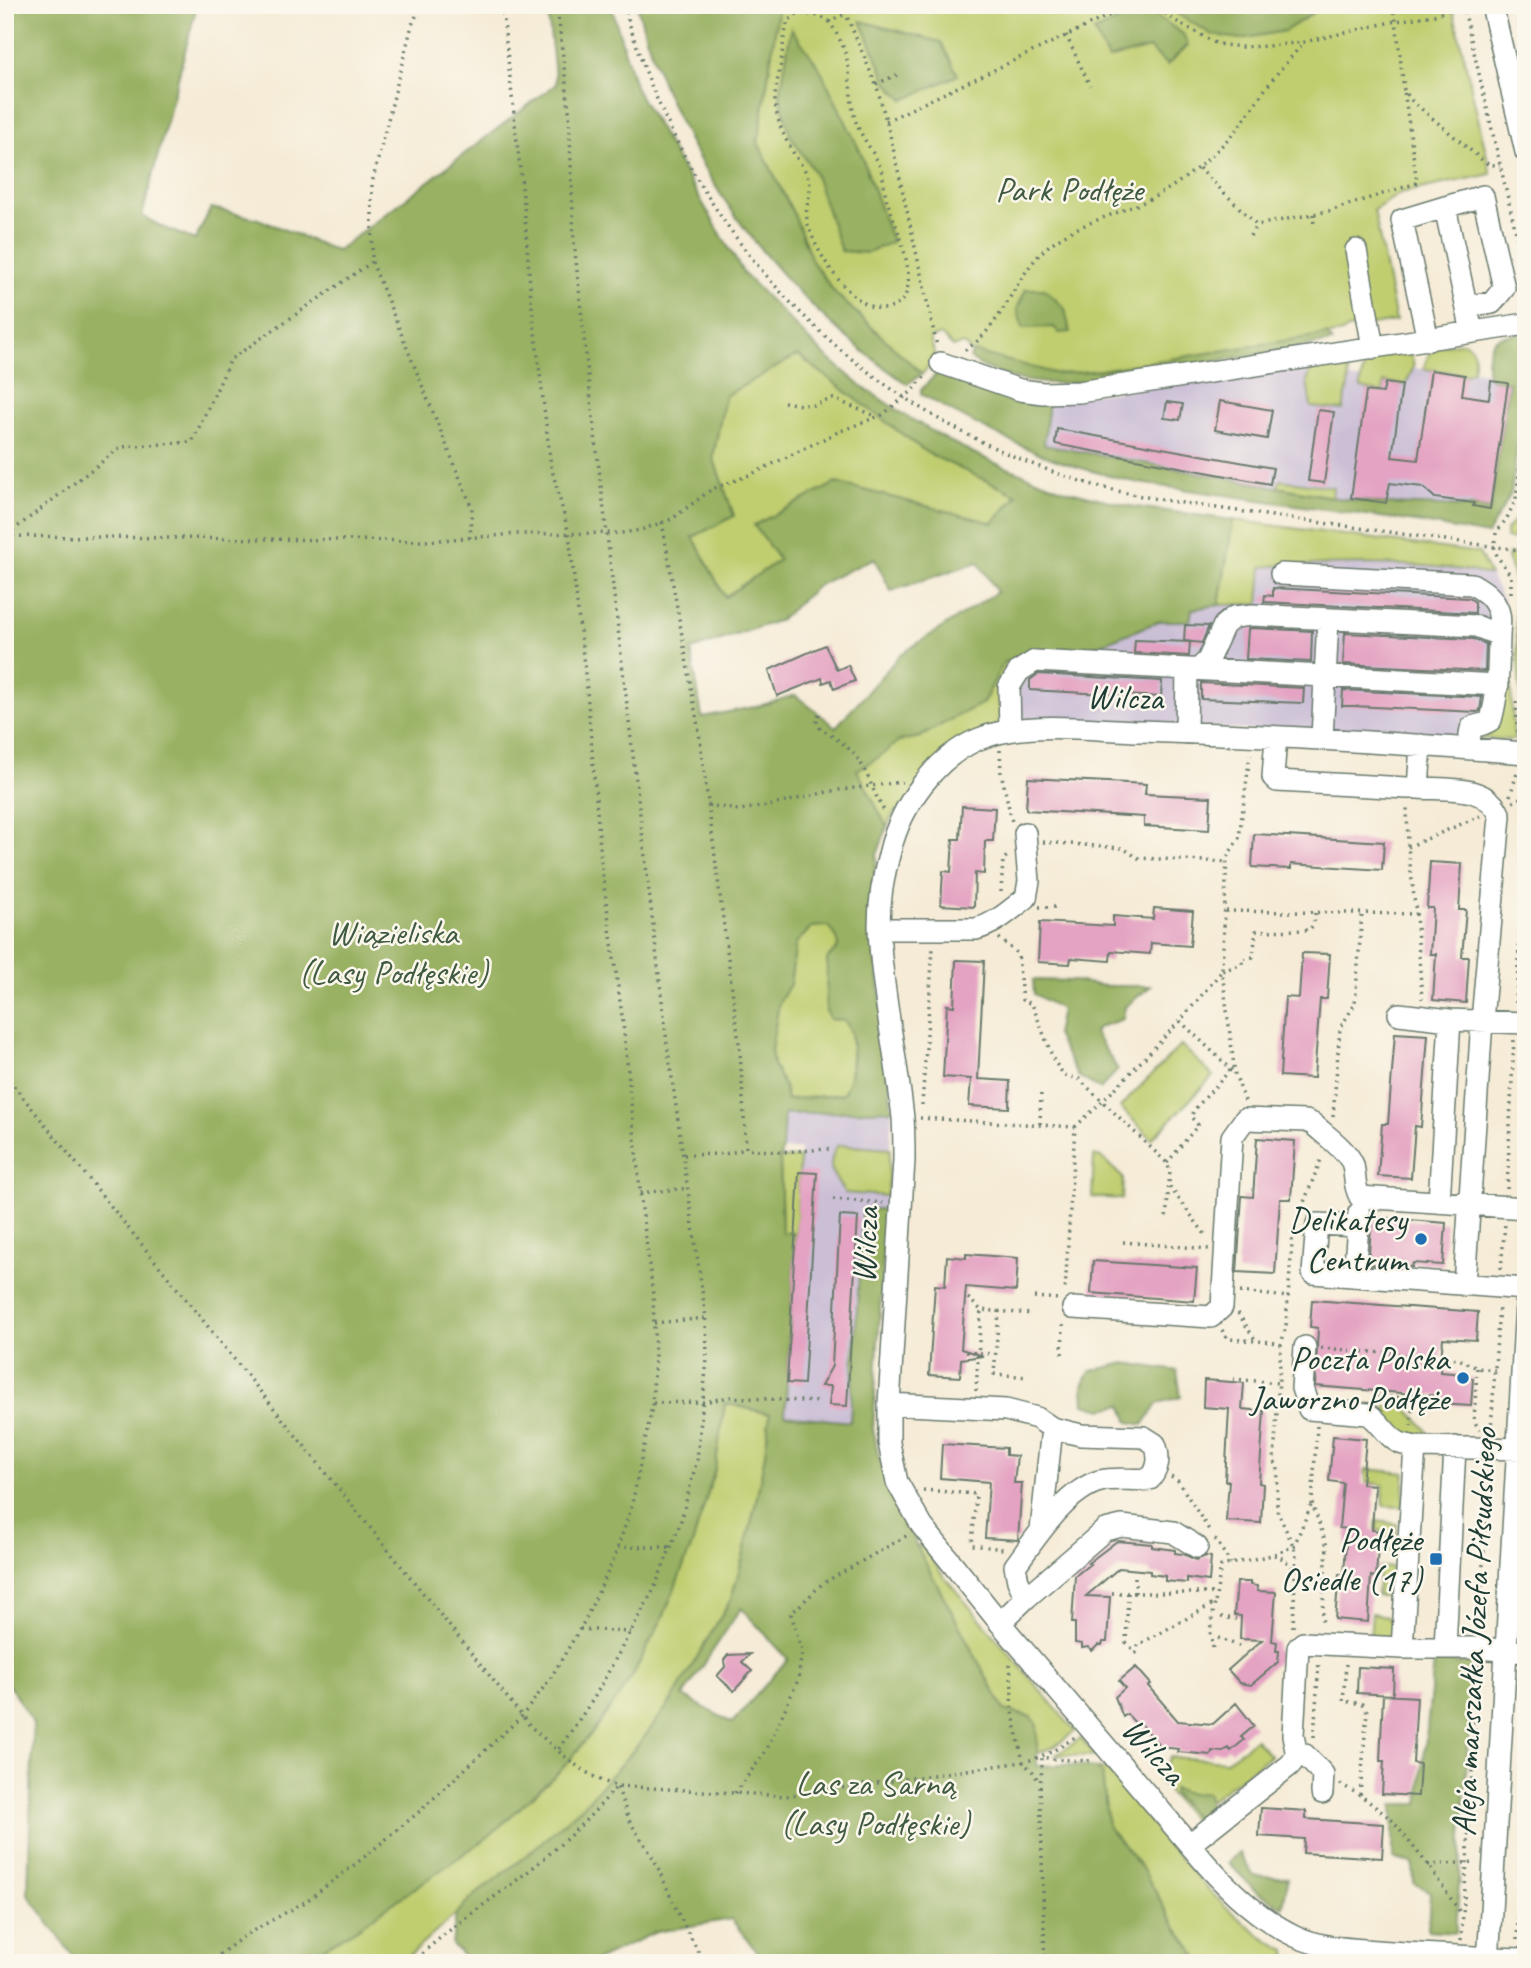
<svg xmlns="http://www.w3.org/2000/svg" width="1531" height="1968" font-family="Caveat,sans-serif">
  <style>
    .industrial { fill: #cbbfd6 }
    .green { fill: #c0ce70; stroke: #708652; stroke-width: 2 }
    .forest { fill: #98b162; stroke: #5c774b; stroke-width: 2; fill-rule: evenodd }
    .building { fill: #e4a3c2 }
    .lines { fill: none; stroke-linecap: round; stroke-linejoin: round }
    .minor-casing { stroke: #6a7a6d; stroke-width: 24 }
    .path { stroke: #6a7a6d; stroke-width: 3.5; stroke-dasharray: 2 5; stroke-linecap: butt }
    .minor { stroke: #fff; stroke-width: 21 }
    .poi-dot { fill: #1f6fb2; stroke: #fbf7ec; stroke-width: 2.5 }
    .labels { text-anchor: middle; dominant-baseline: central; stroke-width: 5; stroke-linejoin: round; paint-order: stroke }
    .park-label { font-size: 35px; fill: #3f5a40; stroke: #fbf7ec }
    .street-label { font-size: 35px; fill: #1f3d34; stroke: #fbf7ec }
    .poi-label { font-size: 35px; fill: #1f3d34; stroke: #fbf7ec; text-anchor: end }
  </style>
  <rect width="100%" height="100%" fill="#fbf7ec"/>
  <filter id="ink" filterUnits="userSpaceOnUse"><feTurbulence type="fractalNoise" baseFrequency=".0143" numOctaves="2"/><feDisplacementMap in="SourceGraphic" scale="14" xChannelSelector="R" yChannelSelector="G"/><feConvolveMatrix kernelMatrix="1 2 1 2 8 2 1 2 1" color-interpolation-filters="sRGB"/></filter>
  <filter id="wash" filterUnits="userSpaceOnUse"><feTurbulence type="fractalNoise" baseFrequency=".00686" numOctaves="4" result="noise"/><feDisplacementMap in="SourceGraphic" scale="28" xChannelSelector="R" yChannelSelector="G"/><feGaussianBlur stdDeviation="1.57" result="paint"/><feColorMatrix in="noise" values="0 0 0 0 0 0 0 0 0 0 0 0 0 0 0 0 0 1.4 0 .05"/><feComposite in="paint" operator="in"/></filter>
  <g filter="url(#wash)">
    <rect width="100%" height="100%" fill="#f5ebd6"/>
    <path class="industrial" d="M1317,365L1343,409L1349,379L1361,380V387L1383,392L1384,382L1405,385L1413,368L1466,374L1473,370L1486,372L1490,379L1509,382L1490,510L1473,507L1386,504L1336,498L1043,445L1049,400Z
      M1284,565H1420L1471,571L1490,575L1504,602L1509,657L1474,738L1004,721L1035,654L1081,652L1161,621H1190L1192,609L1219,605L1259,604L1261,567Z
      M892,1110L886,1209H863L850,1422L785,1416L800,1158V1149L782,1150L783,1114Z"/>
    <path class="green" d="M779,5H1452L1491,174L1401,193L1374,210L1396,321L1348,329L1342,333L1102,371L1053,376L972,353L964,344L953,347L941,335L930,338L936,359L922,374L837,295L812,261L795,217L758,143Z
      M1464,342C1476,349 1475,358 1473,370L1466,374L1424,369C1427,344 1443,346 1464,342Z
      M1406,352C1420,360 1411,374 1405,385L1384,382L1383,393L1361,388C1360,376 1364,365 1373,357Z
      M798,355L927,453L1017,495L993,523L836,483L755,525L779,560L725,597L693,537L734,516L713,457L725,396Z
      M1343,362C1355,374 1345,395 1343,410L1311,407L1307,382L1311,368L1317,365Z
      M1526,453V743H1523L1513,574L1507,558L1509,554L1517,555L1519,541L1506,538V530L1514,521L1519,511Z
      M1280,480L1333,487L1332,497L1278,487Z
      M1233,520L1479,553L1490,575C1423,560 1352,565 1284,565L1262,567L1259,604L1219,605Z
      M1035,654L1004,721L893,814L887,827L857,770L879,757L899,741L920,737L955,717L983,703L1004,662Z
      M1509,657L1514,740L1474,738Z
      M828,925L837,938L838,949L827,988L826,1011L845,1021L851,1028L852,1056L849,1085L843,1094L787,1100L784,1086L773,1065L771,1050L779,1003L790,984L796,943L812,927Z
      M1181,1045L1213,1076L1152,1139L1120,1107Z
      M838,1145L890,1149L887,1196L845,1193C832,1175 825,1165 838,1145Z
      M1094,1156L1101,1157L1123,1178L1122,1199L1092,1197Z
      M780,1158H800L796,1234L782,1233Z
      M725,1403L770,1414L765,1454L756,1502L743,1557L731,1599L714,1636L672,1700L639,1744L585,1804L527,1855L474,1896L456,1914L401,1963H297L357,1928L488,1837L562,1769L596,1728L633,1675L664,1615L693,1542L715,1469Z
      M1386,1406H1405L1432,1436L1402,1435C1393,1425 1386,1419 1386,1406Z
      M1366,1469L1405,1473L1403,1507L1384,1506L1383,1485L1366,1482Z
      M1377,1521L1397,1524V1550H1382L1381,1531L1376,1529Z
      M916,1545L923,1547L941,1573L1075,1731L1054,1747L1037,1753C1037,1717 1040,1719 1004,1710Z
      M1379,1567L1397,1568L1394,1596H1377Z
      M1372,1613L1385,1616L1393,1623L1394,1632L1392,1638L1370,1640Z
      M1081,1738L1096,1756L1056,1755Z
      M1256,1739L1270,1756L1208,1802L1211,1815L1197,1825L1158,1780L1170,1757L1226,1761Z
      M1097,1768L1107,1769C1153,1824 1196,1885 1253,1930C1263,1938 1275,1944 1286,1950L1287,1963H1203L1175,1926L1142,1868L1108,1827L1102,1774Z"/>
    <path class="forest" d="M5,5H197L142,216L164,228L195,240L211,208L258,219L337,251L556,84L547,5H611L636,89L744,274L820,351L860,385L903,414L949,441L990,461L1062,489L1129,506L1233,520L1219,605L1192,609L1190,621H1160L1081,652L1035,654L1004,662L983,703L955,717L920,737L899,741L879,757L857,770L887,827L877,855L871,903L892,1110L784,1114L782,1150L780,1158L782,1232L796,1234L785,1415L850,1422L863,1209H886L873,1429L879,1458L910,1520L916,1545L1004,1710L1031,1717L1037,1725V1766C1055,1766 1090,1761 1102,1773L1108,1827L1142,1868L1175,1926L1203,1963H766L731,1919L656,1932L590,1963H471L452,1945L456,1914L474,1896L527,1855L585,1804L639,1744L672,1700L731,1599L743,1557L756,1502L765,1454L770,1414L725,1403L715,1469L693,1542L664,1615L633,1675L596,1728L562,1769L488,1837L357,1928L297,1963H78L28,1894L33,1723L5,1679ZM798,355L927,453L1017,495L993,523L836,483L754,525L779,560L725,597L693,537L734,516L713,457L725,396ZM874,558L891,591L978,562L997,592L901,654L836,727L795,695L759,706L702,717L691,650L780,620L818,585ZM828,926L837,938L838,948L827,959L826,1011L830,1019L845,1021C858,1036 853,1078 843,1094L787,1100L784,1086L773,1065L771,1050L779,1003L790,984L796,943L812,927ZM741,1608L788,1659L732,1723L683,1696Z
      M637,5H779L758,143L795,217L812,261L835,293L922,374L907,384C776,293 677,162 637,5Z
      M1197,5H1320L1319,9L1285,31L1240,39L1213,35L1177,14Z
      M1145,8L1183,34L1188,45L1167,65L1149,48L1108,59L1094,32Z
      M861,21L941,42L958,75L904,100L888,84Z
      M791,28L819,67L860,151L892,242L866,253L841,251L814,172L790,135L780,96Z
      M1026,289H1045L1065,309L1070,332L1059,333L1054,327L1023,328L1017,309Z
      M1526,332L1524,396L1511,494L1487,535L1423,523L1139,483C1110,476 1080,469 1051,458C1006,441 963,418 921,394V390L939,371L1049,400L1044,445L1336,498L1386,504L1473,507L1490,510L1509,382L1490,379C1485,369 1486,344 1498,338C1505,334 1518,334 1526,332Z
      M1327,334L1332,342L1093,381C1049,386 1008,384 970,359L972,353L975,352L1058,374L1100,370Z
      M1033,980L1074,981L1105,986H1151L1125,1007L1123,1019L1099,1027L1094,1032L1118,1070L1100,1089L1078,1076L1056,1035L1061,1009L1034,994Z
      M1125,1363L1177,1371L1181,1397L1158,1403L1143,1425L1129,1422L1122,1405L1103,1409L1084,1404L1083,1386L1090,1371Z
      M1434,1662L1473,1663L1456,1933L1428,1931L1430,1892L1414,1883L1413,1863L1393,1859V1804H1419Z
      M1173,1788L1190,1794L1207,1793L1209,1813L1199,1822L1173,1793Z
      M1239,1853L1253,1875L1288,1878L1283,1907L1254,1890L1228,1862Z"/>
    <g id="blocks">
      <path class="building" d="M1431,370L1465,375L1462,395L1489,399L1491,381L1508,383L1490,509L1473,506L1474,503L1435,498L1423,487L1390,483L1386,503L1351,498L1366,391L1383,393L1385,383L1402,385L1392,457L1418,460Z
        M1220,401L1272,410L1267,439L1215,430Z
        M1167,402L1183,404L1180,420L1164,418Z
        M1318,410L1334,412L1324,483L1308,481Z
        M1057,429L1273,468L1270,484L1055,444Z
        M1273,588L1469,598L1475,602V613L1264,602L1265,595L1273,596Z
        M1185,625L1209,626L1202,643L1184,641Z
        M1252,628L1312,631L1311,662L1246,659L1248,629Z
        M1345,633L1473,639L1486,644L1485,671L1343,664Z
        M1135,640L1190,642L1189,656L1134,653Z
        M825,645L837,670L848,665L855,681L834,689L831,680L823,683L822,678L777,696L769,670Z
        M1038,674L1162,681L1161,697L1030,690V680Z
        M1201,683L1304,688L1303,703L1201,699Z
        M1343,690L1482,697L1480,711L1477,712L1353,706H1342Z
        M1028,778L1146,784L1145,794L1211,797L1209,830L1144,826V817L1026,810Z
        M962,806L995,808L993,841H985L984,874L975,873L974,907L941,905L943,871L951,872L953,839H960Z
        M1254,834L1384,842L1382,870L1291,864V869L1252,867Z
        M1430,862L1462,864L1459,910H1466L1462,957H1469L1466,1003L1433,1000L1436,954H1430L1433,908H1427Z
        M1154,908L1193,911L1190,946L1151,943L1150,954L1111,951L1110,961L1071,958L1070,964L1038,962L1040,922L1113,926V916L1153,919Z
        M1302,953L1330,954L1327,999H1320L1314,1078L1280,1076L1285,997L1299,998Z
        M956,960L984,961L978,1079L1010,1081L1009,1108L969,1106L971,1079L943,1077L947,1005L954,1006Z
        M1395,1033L1428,1035L1421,1127L1415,1126L1411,1178L1378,1176L1382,1124H1388Z
        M1257,1138L1295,1141L1291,1199H1280L1275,1274L1237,1272L1242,1196L1253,1197Z
        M799,1172L817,1173L804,1384L787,1383Z
        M840,1216L858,1217L847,1406L829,1405L831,1386H821L832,1366Z
        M1372,1217L1446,1223L1443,1265L1413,1263L1412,1267L1368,1264Z
        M966,1254L1018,1258L1016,1291L966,1287L961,1349L983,1356L961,1359L960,1377L929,1375L935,1285L945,1286L947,1256L966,1258Z
        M1093,1261L1197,1268L1194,1301L1091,1293Z
        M1312,1300L1478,1312L1476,1340L1443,1338L1440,1372L1466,1374V1377L1473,1378L1471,1406L1438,1404V1396L1315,1386L1318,1328L1310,1327Z
        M1204,1380L1244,1383L1242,1409L1264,1411L1259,1483L1263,1484L1261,1523L1226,1521L1229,1481H1225L1229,1409L1203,1407Z
        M1333,1436L1366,1439L1362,1484L1375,1485L1372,1530L1379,1531L1376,1577L1371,1576L1368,1622L1335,1619L1339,1574H1344L1347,1529L1339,1528L1343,1483L1329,1481Z
        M942,1444L1006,1448V1455L1017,1456L1014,1483H1022L1018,1540L985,1538L989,1482L940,1478Z
        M1117,1541L1152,1544V1547L1175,1550V1553L1183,1554L1196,1560L1206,1556L1211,1557L1209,1581L1187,1578V1583L1165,1581V1576L1150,1574V1571L1119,1568L1086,1596L1110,1597L1107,1642H1103L1102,1645H1098L1092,1651L1088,1647L1082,1648V1644L1075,1643V1623H1072L1075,1576L1090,1564L1088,1563Z
        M1237,1582H1250V1585L1257,1586V1591L1276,1592L1272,1641L1277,1642L1276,1651H1279L1278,1662L1251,1685L1240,1683L1228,1670L1262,1640L1240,1639L1241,1616L1234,1615Z
        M750,1654L742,1662L752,1671L734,1691L717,1676L725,1667L724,1660L728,1655Z
        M1136,1667L1151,1684L1148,1686L1178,1721L1213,1724L1236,1703L1254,1726L1241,1737L1244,1740L1231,1751L1228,1748L1223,1752L1212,1751L1211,1755L1178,1752L1179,1749L1161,1747L1140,1723L1137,1725L1127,1714L1123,1717L1115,1697L1125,1688L1119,1681Z
        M1358,1667L1394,1669L1393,1695L1357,1693Z
        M1383,1695L1417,1697L1413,1763L1420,1764L1418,1796L1382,1794L1384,1761H1380Z
        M1261,1808L1306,1811V1819L1384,1824L1382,1858L1303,1853L1304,1839L1259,1836Z"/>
    </g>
  </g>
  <g filter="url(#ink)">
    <use href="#blocks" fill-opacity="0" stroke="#6a7a6d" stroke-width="2"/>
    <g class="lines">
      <defs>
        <path id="minor" d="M1492,5L1526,152
          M1445,207L1483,196L1504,288L1492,303L1468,306
          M1356,250L1373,348
          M1428,340L1402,220L1445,207L1472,332
          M941,363L1020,390L1043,393L1079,392L1526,324
          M1281,574L1472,584C1482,590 1491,595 1496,606C1502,616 1499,627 1499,638C1498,667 1499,691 1491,720C1471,733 1471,715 1469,747
          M1199,669L1208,660L1224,625L1234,617L1252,615L1476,626L1499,635
          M1010,730L1009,687L1019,671L1035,661L1498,685
          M1186,733L1187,669
          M1276,737L1273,777L1277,781L1407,788H1418L1421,745
          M1322,738L1328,619
          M1526,753C1398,743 1270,735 1141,731C1092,730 1024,720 979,739C935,757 901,806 890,851C882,880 877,915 880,945C884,1003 897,1060 903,1118C904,1132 904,1146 904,1160L889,1404V1443L897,1482L922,1526L1000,1623L1207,1865C1232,1893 1261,1920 1295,1936C1324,1950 1360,1949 1391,1952C1436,1955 1481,1958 1526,1959
          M1418,788C1447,790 1488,784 1500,816L1482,1021L1464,1285
          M880,929H976C996,924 1010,910 1026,898L1029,881L1025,833
          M1399,1014L1450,1020L1526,1023
          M1439,1202L1450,1020
          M1358,1226L1317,1224L1313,1273L1526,1289
          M1354,1276L1359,1213
          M1073,1308L1211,1317L1222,1307L1232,1137L1245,1119L1306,1121L1313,1124C1324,1134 1349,1152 1353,1165C1356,1178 1353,1184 1360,1197L1526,1208
          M1305,1347L1302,1388L1309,1409L1368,1414C1380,1421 1386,1436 1398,1442C1403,1445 1409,1445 1415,1447L1526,1449
          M889,1404L1006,1410L1037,1418L1052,1428L1081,1435L1144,1437L1155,1444C1160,1457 1159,1468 1150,1479C1134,1481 1116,1477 1100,1481C1066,1490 1035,1539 1015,1566L1018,1581L1026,1598
          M1415,1447L1402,1648H1478L1526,1652
          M1041,1530L1052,1428
          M1000,1623L1026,1598L1105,1530L1122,1526L1173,1532L1197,1547
          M1445,1648L1455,1447
          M1297,1756L1305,1755L1323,1774L1322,1793
          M1190,1844L1290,1765L1297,1756L1293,1735L1298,1648L1303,1643L1402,1648
          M1488,1963L1526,1304"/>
      </defs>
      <use href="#minor" class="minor-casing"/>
      <path class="path" d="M557,5L569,110L574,242L588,375L667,1043L706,1318L707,1359L697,1460L680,1524L654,1589L594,1698L558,1750
        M624,5C689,239 857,414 1090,484C1147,500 1206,506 1265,515C1352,527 1439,539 1526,551
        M842,5L877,87L891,139L937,346
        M1154,5L1174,20L1217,44L1241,47L1268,46L1304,42L1396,21L1434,15L1462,5
        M1392,5L1396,21L1404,90L1412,101L1482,160L1488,164L1500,166
        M1463,5L1526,276
        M1519,5L1526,36
        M829,21C838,35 845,48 848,64C851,84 850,104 856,122C862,139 875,153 881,169C884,179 884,191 887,201C895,224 924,288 897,305C860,327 811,248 807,219C804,205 814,191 808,177C805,169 799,161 794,154C784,138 776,119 775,100C775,87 779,75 781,63C783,48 784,35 788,21L798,13L820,16L829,21L846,14
        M1066,35L1090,86
        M876,84L897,75
        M886,121L1131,5
        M1199,168L1257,225L1329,211L1417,183L1404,90
        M1313,214L1314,226
        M1250,236L1257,225
        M372,262L472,508L470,538
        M965,350C1005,326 1014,273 1051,244C1084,219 1128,213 1163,192C1196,173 1226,145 1249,113C1255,105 1260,95 1267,87C1278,71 1292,57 1304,42
        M784,402L801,405H813L833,399L876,416
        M662,522L699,732L740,1051L746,1149L780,1152L829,1149
        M7,535L121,447L192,442L231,359L372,262V183L412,25L421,5
        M6,536L426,541L517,534L622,533L641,530L672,519L712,489L752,474L838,432L882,415L911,392L926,375
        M1519,544L1526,545
        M1511,593V576L1497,556L1494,546L1496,533L1507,518L1516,499L1526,414
        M1516,702L1518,733
        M819,714L817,721L820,728C830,735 843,742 852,752C868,768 872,793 885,812
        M1000,750L1001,772L1012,822
        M1510,796L1518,770
        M1513,802L1526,795
        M708,805L738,810L768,806L831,791L902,782
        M1043,842L1123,848L1138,858L1227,862
        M1408,847L1480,816
        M1001,892L1003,860L1007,856
        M1039,907H1055
        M1226,911L1416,914L1408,847L1407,807
        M1416,914L1422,999
        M999,938L1018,954L1022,1000L1032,1004L1054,1061L1064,1075L1079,1079L1167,1163L1170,1171L1166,1220
        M1516,1003L1526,822
        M1180,1021L1232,1070
        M5,1075L531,1727C557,1749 583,1777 617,1786L786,1796L1023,1762C1044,1757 1058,1749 1075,1737
        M1245,1101L1235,1074L1222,971L1242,964V959L1253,957L1256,931L1309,930L1314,924L1315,913
        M922,1105L933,948
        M1333,1116L1340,1028L1355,1004L1362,913
        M920,1118L1075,1127L1065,1292
        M1040,1124L1041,1091
        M1075,1127L1103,1101L1180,1021L1222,971L1227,857L1239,838L1250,755
        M684,1155L725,1154L746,1149
        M1167,1163L1198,1125L1191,1117L1194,1110L1231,1069
        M1170,1187L1207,1237
        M1507,1189L1514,1039
        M640,1193L688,1188
        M833,1199L883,1203
        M1123,1242L1209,1249
        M1501,1269L1505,1224
        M1240,1292L1288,1297
        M1034,1297L1059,1299
        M968,1298L981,1310L1033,1314
        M999,1311L994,1374L1028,1377
        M1238,1313L1256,1341
        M654,1323L706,1318
        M1222,1330L1228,1339L1272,1342L1282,1345
        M1321,1348L1459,1359L1477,1368L1495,1370
        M966,1352L994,1354
        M1062,1354L1063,1325
        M1477,1368L1474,1421L1480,1430
        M1233,1379L1279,1383
        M976,1391L981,1310
        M1376,1396L1425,1399L1424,1404
        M653,1403L703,1402L730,1397L819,1402
        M1317,1426L1312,1503L1327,1546L1322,1626
        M1411,1426L1413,1399
        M1491,1430L1499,1305
        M1171,1477L1178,1481L1211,1533
        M923,1490L976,1494L972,1545L1003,1549
        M1215,1539L1231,1564
        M618,1547H670
        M1274,1555L1284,1559L1295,1571
        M1112,1593H1216
        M1128,1593L1126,1642L1136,1653L1138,1645L1215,1603L1221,1566L1272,1555L1294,1546L1312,1503
        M1135,1593V1576
        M1221,1617L1236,1619
        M1293,1627L1296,1552L1277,1510L1278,1467L1274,1461L1281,1345L1286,1325L1293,1230L1322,1157
        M580,1629L630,1632
        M1479,1629L1489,1465
        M1218,1638L1239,1646
        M1213,1648L1210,1631L1215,1603
        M1010,1664L1012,1690L1011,1704L1023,1762L1033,1772L1039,1782
        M1346,1664L1343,1701L1362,1704L1367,1711L1360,1795L1391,1819L1428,1865L1462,1915
        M1314,1737L1319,1661
        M1340,1784L1360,1795
        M735,1793L766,1751L798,1680L802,1651L791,1614L822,1584L908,1535
        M1428,1865L1475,1862
        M1522,1867L1526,1875
        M1461,1940L1467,1862L1478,1665
        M1517,1940L1526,1774
        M208,1963L247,1934L305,1902L362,1859L420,1811L522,1716L550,1679L584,1622L613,1561L631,1509L652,1407L655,1357L653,1295L642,1209L623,1023L602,871L587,691L569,534L551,466L531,299L524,205L502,5
        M412,1963C454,1922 504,1893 548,1855C573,1834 596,1811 617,1786L630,1822L654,1859L678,1913L704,1963
        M1045,1963L1040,1784L1042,1769V1757L1053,1759L1093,1761
        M1283,1963L1295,1958"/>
      <use href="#minor" class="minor"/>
    </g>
  </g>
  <g class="poi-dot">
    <circle cx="1421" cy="1239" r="7"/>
    <circle cx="1463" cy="1378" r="7"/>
    <rect x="1429" y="1552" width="14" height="14" rx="3.5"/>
  </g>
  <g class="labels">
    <g class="park-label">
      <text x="1069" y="189">Park Podłęże</text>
      <text x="393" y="932">Wiązieliska<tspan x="393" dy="40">(Lasy Podłęskie)</tspan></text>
      <text x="875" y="1783">Las za Sarną<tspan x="875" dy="40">(Lasy Podłęskie)</tspan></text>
    </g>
    <g class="street-label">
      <text transform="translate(1125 697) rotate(2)">Wilcza</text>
      <text transform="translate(865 1245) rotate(-87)">Wilcza</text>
      <text transform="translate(1474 1632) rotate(-87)">Aleja marszałka Józefa Piłsudskiego</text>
      <text transform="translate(1154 1751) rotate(48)">Wilcza</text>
    </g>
    <g class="poi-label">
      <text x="1407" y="1219">Delikatesy<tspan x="1407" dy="40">Centrum</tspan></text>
      <text x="1449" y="1358">Poczta Polska<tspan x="1449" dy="40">Jaworzno Podłęże</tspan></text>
      <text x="1422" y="1539">Podłęże<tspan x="1422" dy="40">Osiedle (17)</tspan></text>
    </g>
  </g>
  <rect width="1531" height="1968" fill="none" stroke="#fbf7ec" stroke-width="28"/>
</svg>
